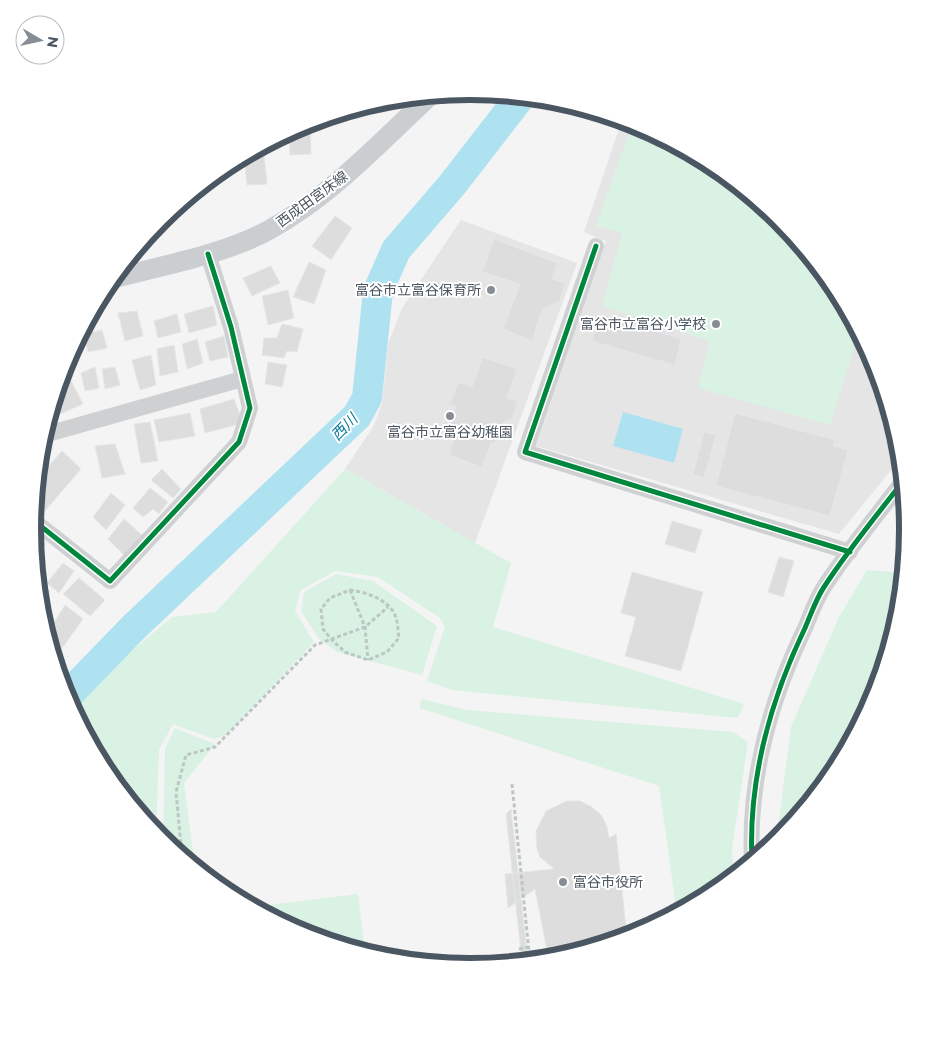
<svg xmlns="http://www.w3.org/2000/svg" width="941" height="1059" font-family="Montserrat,'Noto Sans JP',sans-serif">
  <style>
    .education { fill: #e6e5e6 }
    .green { fill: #d9f2e3 }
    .water { fill: #aee2f0 }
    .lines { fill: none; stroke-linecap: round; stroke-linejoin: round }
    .river { stroke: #aee2f0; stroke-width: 30 }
    .building { fill: #ddddde; stroke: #e5e6e7 }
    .path { stroke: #bcc7c4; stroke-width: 3; stroke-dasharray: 4 2.5; stroke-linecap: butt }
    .minor { stroke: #ced0d2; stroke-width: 16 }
    .major { stroke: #caced1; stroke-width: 20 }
    .cycleway-casing { stroke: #fff; stroke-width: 8 }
    .cycleway { stroke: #00873e; stroke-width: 5 }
    .poi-dot { fill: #868d94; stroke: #fff; stroke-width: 2 }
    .labels { text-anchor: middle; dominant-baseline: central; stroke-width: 4; stroke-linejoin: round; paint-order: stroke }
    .street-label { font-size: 14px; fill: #4a5661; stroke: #fff }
    .poi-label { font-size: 14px; fill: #4a5661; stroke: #fff; text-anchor: end }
    .water-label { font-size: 15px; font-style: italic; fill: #0c7c9b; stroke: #fff }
    .rim { fill: none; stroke: #4a5661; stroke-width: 6 }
  </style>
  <rect width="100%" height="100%" fill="#f4f4f4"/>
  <path class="education" d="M622,120L638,125L714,165L780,220L835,286L875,362L900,444L901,458L839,534L536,446L606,241L584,232Z
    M461,220L577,263L475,543L345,469L373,427L382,404L388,344L402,308Z"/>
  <path class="green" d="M632,124L714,165L780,220L835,286L859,331L830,425L698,388L710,341L602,306L622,233L596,226Z
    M345,469L511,563L493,627L744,704L738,718L452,690L427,681L445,627L440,618L378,577L335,571L301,590L295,611L314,642L226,735L214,739L173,724L159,750L156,834L106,773L73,711L88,688L172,617L216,612Z
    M867,570L904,573L900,615L875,697L835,773L776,843L791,727L838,619Z
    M336,574L373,581L437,626L422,675L337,652L319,639L301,611L304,592Z
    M421,699L467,710L733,732L748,742L732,849L734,877L714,894L677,914L659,786L420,708Z
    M175,728L215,744L184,783L195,867L163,841L165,749Z
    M358,894L365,953L303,934L251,907Z"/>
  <path class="water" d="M623,412L683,429L674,463L613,446Z"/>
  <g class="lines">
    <path class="river" d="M66,697L133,628L357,416L367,398L378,291L396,250L452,185L521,96"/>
  </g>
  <path class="building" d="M310,123L311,154L290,155L289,132Z
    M263,146L267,184L247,185L244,156Z
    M184,201V213L166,215Z
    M335,216L352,228L331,260L312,246Z
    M494,239L557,263L552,279L565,283L560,300L542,310L532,341L503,329L520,284L482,272Z
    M309,262L326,270L314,304L293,297Z
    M271,266L280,283L252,296L243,278Z
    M288,290L294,318L268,325L262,296Z
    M213,306L217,325L189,333L184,314Z
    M137,311L143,336L125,341L118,313Z
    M177,314L181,332L158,338L154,321Z
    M600,315L681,339L675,365L592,341Z
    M282,324L303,329L297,352L287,351L284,358L262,355L264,338H277Z
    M102,330L107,348L88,352L84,334Z
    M224,336L228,357L210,361L205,342Z
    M197,339L203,363L187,369L182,344Z
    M174,345L178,372L160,376L157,349Z
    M151,355L156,385L140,390L132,360Z
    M483,357L517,369L507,398L518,401L512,418L503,423L495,444L491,443L482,467L449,455L458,426L450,424L456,406L450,404L458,382L472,387Z
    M268,362L287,365L282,387L265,384Z
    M95,367L99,388L85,391L81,373Z
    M115,367L120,385L105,389L102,369Z
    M70,379L83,404L48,419L59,384Z
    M234,399L243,423L205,433L200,409Z
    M190,413L195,436L159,442L154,420Z
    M735,413L835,440L833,446L848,450L830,516L716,486Z
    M150,422L158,461L141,463L134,424Z
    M704,432L716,435L704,478L693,474Z
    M115,444L125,474L102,478L95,446Z
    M62,451L81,469L44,512L35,505L37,479Z
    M162,469L181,489L173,498L151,480Z
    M150,488L168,502L159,514L153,509L143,517L133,508Z
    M111,493L125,505L106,530L93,517Z
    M124,519L142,535L125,556L108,539Z
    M672,521L702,530L695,553L665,544Z
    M33,535L45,544L35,559Z
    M779,557L794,561L783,597L768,592Z
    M63,563L74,571L59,593L47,583Z
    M632,572L703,592L681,671L625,656L636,617L621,613Z
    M79,578L105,600L90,616L63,594Z
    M38,581L50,591L40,605Z
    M65,605L83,619L60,651L49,642L47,634Z
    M567,801H580L592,807L602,816L607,827L609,838L616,834L627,937L549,960L535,889L508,908L505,874L554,869L540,857L537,848L536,831L546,811Z
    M511,809L528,962H522L506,814Z"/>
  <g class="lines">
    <path class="path" d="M350,590C366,592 391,600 396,618C398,624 398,631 399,638L387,652L368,660L345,652L332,640L323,629L321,609L330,598Z
      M350,590L365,627L368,660
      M512,784L530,962
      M182,856L176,792L186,755L215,747L315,645L365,627L388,607
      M519,949L528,947"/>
    <path class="minor" d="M596,246L525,452L850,552
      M44,435L242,379
      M33,520L110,581L239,442L250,408L231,327L208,254
      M752,862C748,781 770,701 805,628C811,614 816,599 824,587C848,550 877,515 904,480"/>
    <path class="major" d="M112,279C163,265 223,255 269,230C331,196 379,143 430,96"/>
    <defs>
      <path id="cycleway" d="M596,246L525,452L850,552
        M33,520L110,581L239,442L250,408L231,327L208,254
        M752,862C748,781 770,701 805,628C811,614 816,599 824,587C848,550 877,515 904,480"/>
    </defs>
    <use href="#cycleway" class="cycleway-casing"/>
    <use href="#cycleway" class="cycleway"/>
  </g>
  <g class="poi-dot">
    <circle cx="491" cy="290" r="5"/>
    <circle cx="716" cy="324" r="5"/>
    <circle cx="450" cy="416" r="5"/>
    <circle cx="563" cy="882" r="5"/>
  </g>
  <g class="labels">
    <g class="street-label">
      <text transform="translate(312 199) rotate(-36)">西成田宮床線</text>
    </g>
    <g class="poi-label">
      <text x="481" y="290">富谷市立富谷保育所</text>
      <text x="706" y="324">富谷市立富谷小学校</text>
      <text x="450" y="432" text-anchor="middle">富谷市立富谷幼稚園</text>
      <text x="573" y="882" text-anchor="start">富谷市役所</text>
    </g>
    <g class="water-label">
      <text transform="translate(344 427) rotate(-46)">西川</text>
    </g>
  </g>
  <path d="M0 0H941V1059H0ZM41 529a429 429 0 1 1 858 0a429 429 0 1 1-858 0Z" fill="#fff" fill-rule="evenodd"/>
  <path class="rim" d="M41 529a429 429 0 1 1 858 0a429 429 0 1 1-858 0Z"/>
  <g transform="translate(40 40) rotate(99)"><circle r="24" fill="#ffffff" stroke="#b7bbc0"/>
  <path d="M0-4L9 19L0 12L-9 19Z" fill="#868d94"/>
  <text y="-8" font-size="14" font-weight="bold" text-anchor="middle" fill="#4a5661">N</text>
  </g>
</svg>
